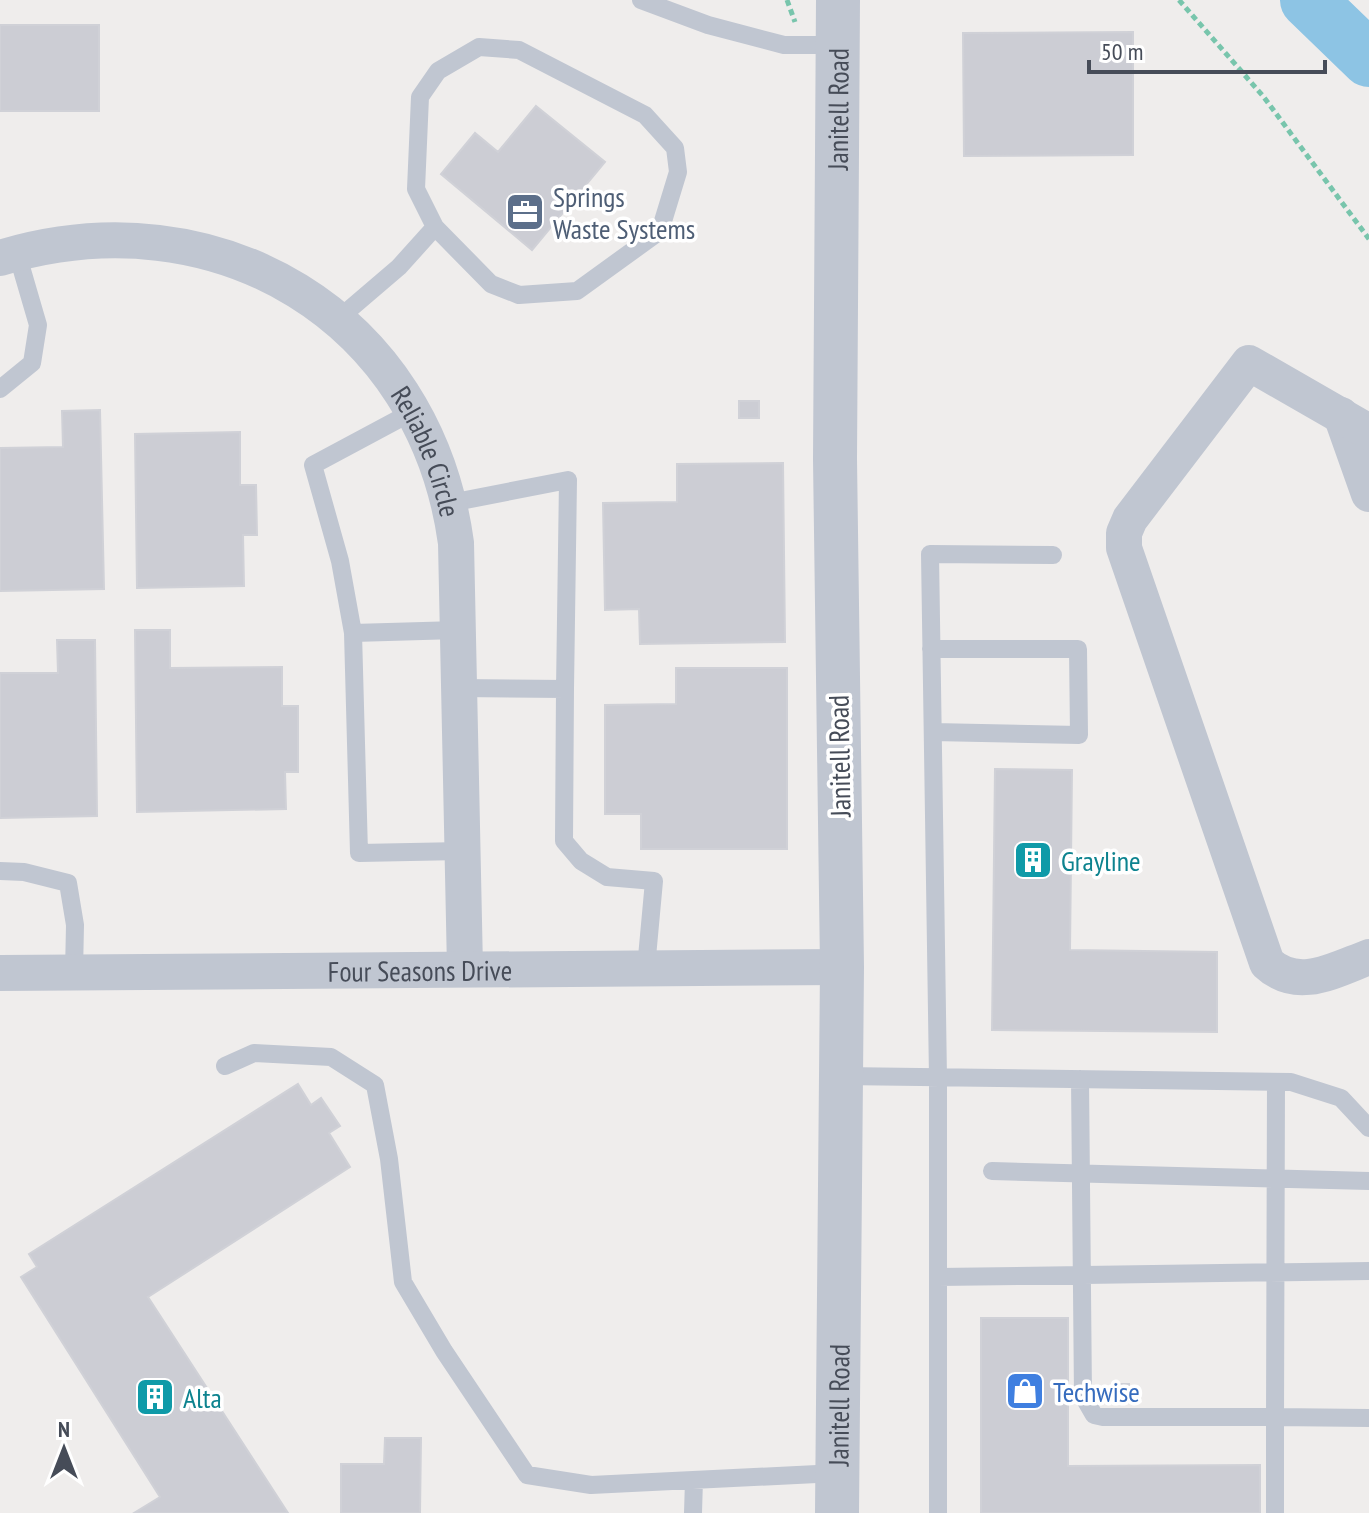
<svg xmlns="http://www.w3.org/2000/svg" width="1369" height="1513" font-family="'PT Sans Narrow',sans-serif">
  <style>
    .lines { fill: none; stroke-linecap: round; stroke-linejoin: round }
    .river { stroke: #8dc4e4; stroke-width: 56 }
    .building { fill: #cccdd4; stroke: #d0d1d7; stroke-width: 2 }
    .path { stroke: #78c5ac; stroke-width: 5; stroke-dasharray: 6 4; stroke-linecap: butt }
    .service { stroke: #c0c6d1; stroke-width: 18 }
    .minor { stroke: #c0c6d1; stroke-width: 36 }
    .tertiary { stroke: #c0c6d1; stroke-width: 44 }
    .labels { text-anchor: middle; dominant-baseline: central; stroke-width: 7; stroke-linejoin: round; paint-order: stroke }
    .street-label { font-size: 28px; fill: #464c58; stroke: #fff }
    .service-label { font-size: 28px; fill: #4e5e75; stroke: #fff; text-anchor: start }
    .culture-label { font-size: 28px; fill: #0d838f; stroke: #fff; text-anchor: start }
    .shop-label { font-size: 28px; fill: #366cbe; stroke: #fff; text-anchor: start }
  </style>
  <rect width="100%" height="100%" fill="#efedec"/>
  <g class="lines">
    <path class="river" d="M1308,0L1369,59"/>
  </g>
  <path class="building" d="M0,25H99V111H0Z
    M1133,32V155L964,156L963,33Z
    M536,106L605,162L532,250L441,174L475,133L498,152Z
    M739,401H759V418H739Z
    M100,410L104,589L0,591V448L63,447L62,411Z
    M240,432V485H256L257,535H243L244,586L137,588L135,434Z
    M783,463L785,642L640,644L639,609L605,610L603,503L677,502V464Z
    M135,630H170V668L282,667V706H298V772H285L286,809L137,812Z
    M57,640H95L97,816L0,818V673H58Z
    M676,668H787V849H641V814H605V705L676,704Z
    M995,769L1072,770L1070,950L1217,952V1032L992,1030Z
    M298,1084L311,1105L321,1098L340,1126L329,1133L350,1167L148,1297L288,1513H134L160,1497L21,1277L37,1267L29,1254Z
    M298,1084L311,1105L321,1098L340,1126L329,1133L350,1167L148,1297L288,1513H134L160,1497L21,1277L37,1267L29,1254Z
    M981,1318H1068V1466L1260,1465V1513H981Z
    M1117,1384H1129L1128,1403H1115Z
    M385,1438H421L420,1513H341V1464H384Z
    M385,1438H421L420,1513H341V1464H384Z"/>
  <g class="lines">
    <path class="path" d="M787,0L795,22
      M1179,0L1263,96L1369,239"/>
    <path class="service" d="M641,0L708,25L784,45H838
      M337,320L399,267L435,227L491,284L519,295L577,291L660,231L678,172L675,148L645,115L519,50L479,47L438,71L420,97L416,189L435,227
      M0,389L32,363L38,325L17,253
      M450,503L568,480L565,689
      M458,630L353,633L359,853L462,851
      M353,633L340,561L313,465L412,412
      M931,649H1078L1079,735L933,732
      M459,688L565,689L564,841L581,861L607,877L654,881L646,968
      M0,871L24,872L68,883L75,925L74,972
      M225,1066L254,1053L331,1057L375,1085L389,1159L403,1282L444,1351L527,1475L591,1485L837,1473
      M841,1076L1291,1082L1341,1098L1369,1128
      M1080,1079L1083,1396L1094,1415L1103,1417H1275L1276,1082
      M992,1171L1369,1181
      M938,1277L1369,1271
      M693,1513L694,1480
      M938,1513V1078L930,554L1053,555
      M1275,1513V1417L1369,1418"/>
    <g class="minor">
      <path id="s1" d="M0,258C216,192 425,316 456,543L465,968"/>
      <path d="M1341,415L1369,494"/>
      <path d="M1369,432L1249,363L1130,519L1124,533V548L1267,963C1298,992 1334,970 1369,957"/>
      <path id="s2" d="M0,973L842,967"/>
    </g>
    <path class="tertiary" id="s3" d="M837,1513L842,967L835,459L838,0"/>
  </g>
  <defs>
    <symbol id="office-square" viewBox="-11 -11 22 22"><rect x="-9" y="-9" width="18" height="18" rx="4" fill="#5c6f8a" stroke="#fff"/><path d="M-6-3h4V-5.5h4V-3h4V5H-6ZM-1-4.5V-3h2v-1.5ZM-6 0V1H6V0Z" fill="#fff"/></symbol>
    <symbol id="building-square" viewBox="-11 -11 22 22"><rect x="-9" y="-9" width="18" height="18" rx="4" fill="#0f9aa8" stroke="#fff"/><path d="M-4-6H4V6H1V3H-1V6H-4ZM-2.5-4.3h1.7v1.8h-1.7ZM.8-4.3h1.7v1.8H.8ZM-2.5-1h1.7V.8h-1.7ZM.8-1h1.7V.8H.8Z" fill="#fff"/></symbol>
    <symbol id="shop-square" viewBox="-11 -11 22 22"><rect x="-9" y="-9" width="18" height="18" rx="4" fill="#3f7fe0" stroke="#fff"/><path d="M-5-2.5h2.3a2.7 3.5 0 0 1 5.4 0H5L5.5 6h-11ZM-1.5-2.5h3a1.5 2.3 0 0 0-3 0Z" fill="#fff"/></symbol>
  </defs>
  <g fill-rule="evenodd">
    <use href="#office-square" x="503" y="190" width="44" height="44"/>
    <use href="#building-square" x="1011" y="838" width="44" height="44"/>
    <use href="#shop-square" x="1003" y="1369" width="44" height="44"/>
    <use href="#building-square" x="133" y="1375" width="44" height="44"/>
  </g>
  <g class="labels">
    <g class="street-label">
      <text stroke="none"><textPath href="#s3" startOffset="1404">Janitell Road</textPath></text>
      <text stroke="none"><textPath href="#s1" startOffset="520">Reliable Circle</textPath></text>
      <text transform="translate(839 756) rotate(-91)">Janitell Road</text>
      <text stroke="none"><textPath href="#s2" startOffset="420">Four Seasons Drive</textPath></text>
      <text stroke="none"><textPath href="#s3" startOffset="108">Janitell Road</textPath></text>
    </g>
    <g class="service-label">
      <text x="553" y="196">Springs<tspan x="553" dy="32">Waste Systems</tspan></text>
    </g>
    <g class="culture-label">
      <text x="1061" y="860">Grayline</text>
      <text x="183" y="1397">Alta</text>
    </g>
    <g class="shop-label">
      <text x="1053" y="1391">Techwise</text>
    </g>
  </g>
  <g transform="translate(64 1449)" stroke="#ffffff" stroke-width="6" paint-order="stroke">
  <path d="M0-6L14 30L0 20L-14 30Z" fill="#464c58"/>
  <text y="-12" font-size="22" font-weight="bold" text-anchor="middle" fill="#464c58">N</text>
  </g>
  <path d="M1089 60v12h236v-12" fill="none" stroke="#464c58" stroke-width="4"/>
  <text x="1101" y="60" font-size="24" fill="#464c58" stroke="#ffffff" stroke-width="6" paint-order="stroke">50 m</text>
</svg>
